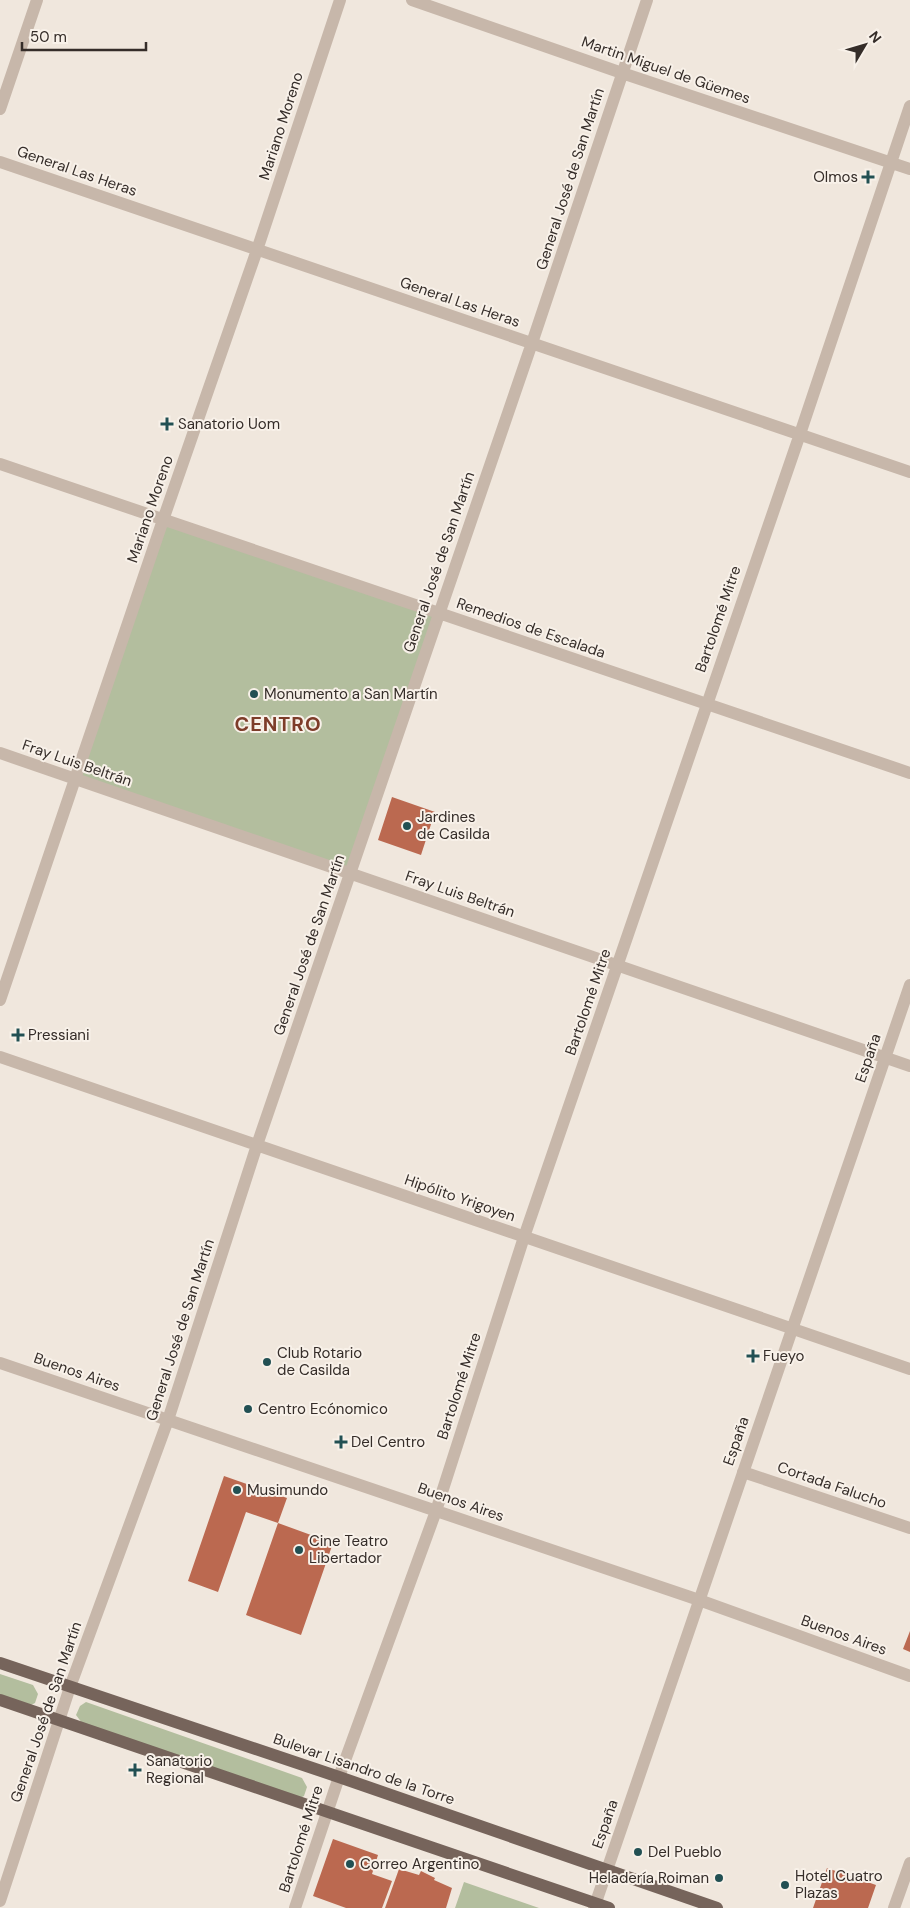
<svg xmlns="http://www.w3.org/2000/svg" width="910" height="1908" font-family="'DM Sans',sans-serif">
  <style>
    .green { fill: #b3be9e }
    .building { fill: #bb6950 }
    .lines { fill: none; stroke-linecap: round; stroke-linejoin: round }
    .minor { stroke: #c7b7aa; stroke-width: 12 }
    .major { stroke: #76645b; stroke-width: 12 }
    .poi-dot { fill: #225053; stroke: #f8f1e9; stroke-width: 2 }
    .labels { text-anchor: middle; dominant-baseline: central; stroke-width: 4; stroke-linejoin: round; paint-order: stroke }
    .street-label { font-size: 15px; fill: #352d29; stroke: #f8f1e9 }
    .poi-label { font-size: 15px; fill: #352d29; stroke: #f8f1e9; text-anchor: start }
    .district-label { font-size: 20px; font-weight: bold; letter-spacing: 1px; fill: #7d3c29; stroke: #f8f1e9 }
  </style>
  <rect width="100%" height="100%" fill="#f0e7dd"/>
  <path class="green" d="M163,520L438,614L350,874L76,779Z
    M0,1674L33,1685L38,1694L35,1703L29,1706L0,1696Z
    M86,1702L302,1778L307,1787L304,1796L298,1799L82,1723L76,1715L80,1706Z
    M464,1882L539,1908H455Z"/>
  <path class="building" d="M392,797L435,812L421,855L378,840Z
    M224,1476L287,1498L278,1523L246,1512L218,1592L188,1581Z
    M278,1523L333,1543L301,1635L246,1615Z
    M910,1631V1652L903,1649Z
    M333,1839L378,1855L372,1874L392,1881L382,1908H346L313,1896Z
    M827,1868L876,1885L868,1908H813Z
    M399,1869L419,1875L421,1871L435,1878L434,1880L452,1888L446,1908H385Z"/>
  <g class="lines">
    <path class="minor" d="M412,0L622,73L910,169
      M0,109L37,0
      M0,162L910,472
      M0,464L910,773
      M0,753L910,1066
      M0,1000L163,520L257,250L340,0
      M0,1057L910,1369
      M0,1363L699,1600L910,1676
      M743,1472L910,1528
      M0,1901L70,1687L168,1420L257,1145L532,343L647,0
      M295,1908L339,1777L436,1511L524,1237L800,434L910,106
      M594,1908L910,985
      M894,1908L910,1863"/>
    <path class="major" d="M0,1663L339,1777L717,1908
      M0,1700L609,1908"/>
  </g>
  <g class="poi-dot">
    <path d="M865.5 169.5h5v5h5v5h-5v5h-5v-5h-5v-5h5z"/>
    <path d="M164.5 416.5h5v5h5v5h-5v5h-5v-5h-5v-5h5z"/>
    <circle cx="254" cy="694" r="5"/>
    <circle cx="407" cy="826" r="5"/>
    <path d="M15.5 1027.5h5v5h5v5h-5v5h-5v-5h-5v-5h5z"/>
    <path d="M750.5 1348.5h5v5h5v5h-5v5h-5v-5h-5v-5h5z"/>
    <circle cx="267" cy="1362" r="5"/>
    <circle cx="248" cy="1409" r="5"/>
    <path d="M338.5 1434.5h5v5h5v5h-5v5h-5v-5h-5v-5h5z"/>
    <circle cx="237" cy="1490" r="5"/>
    <circle cx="299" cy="1550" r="5"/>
    <path d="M132.5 1762.5h5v5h5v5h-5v5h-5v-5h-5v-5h5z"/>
    <circle cx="638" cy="1852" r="5"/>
    <circle cx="350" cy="1864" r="5"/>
    <circle cx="719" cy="1878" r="5"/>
    <circle cx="785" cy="1885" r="5"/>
  </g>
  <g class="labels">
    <g class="street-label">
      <text transform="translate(666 70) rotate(19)">Martin Miguel de Güemes</text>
      <text transform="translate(281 126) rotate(-72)">Mariano Moreno</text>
      <text transform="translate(77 171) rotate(19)">General Las Heras</text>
      <text transform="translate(570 179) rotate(-72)">General José de San Martín</text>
      <text transform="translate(460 302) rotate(19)">General Las Heras</text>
      <text transform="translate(150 509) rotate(-71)">Mariano Moreno</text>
      <text transform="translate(439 562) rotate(-71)">General José de San Martín</text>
      <text transform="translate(718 619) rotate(-71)">Bartolomé Mitre</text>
      <text transform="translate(531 628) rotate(19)">Remedios de Escalada</text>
      <text transform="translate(77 763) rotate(19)">Fray Luis Beltrán</text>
      <text transform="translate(460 894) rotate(19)">Fray Luis Beltrán</text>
      <text transform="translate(309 945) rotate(-71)">General José de San Martín</text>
      <text transform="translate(588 1002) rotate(-71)">Bartolomé Mitre</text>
      <text transform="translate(868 1058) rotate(-71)">España</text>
      <text transform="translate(460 1198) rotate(19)">Hipólito Yrigoyen</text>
      <text transform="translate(180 1330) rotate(-72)">General José de San Martín</text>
      <text transform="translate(77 1372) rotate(19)">Buenos Aires</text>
      <text transform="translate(459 1386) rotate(-72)">Bartolomé Mitre</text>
      <text transform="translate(736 1441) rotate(-71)">España</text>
      <text transform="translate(832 1485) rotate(19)">Cortada Falucho</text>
      <text transform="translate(461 1502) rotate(19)">Buenos Aires</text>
      <text transform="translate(844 1635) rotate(20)">Buenos Aires</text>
      <text transform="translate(46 1712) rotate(-71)">General José de San Martín</text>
      <text transform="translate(364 1769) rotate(19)">Bulevar Lisandro de la Torre</text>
      <text transform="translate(605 1824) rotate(-71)">España</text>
      <text transform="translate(301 1839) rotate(-72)">Bartolomé Mitre</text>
    </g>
    <g class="poi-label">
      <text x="858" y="177" text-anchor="end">Olmos</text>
      <text x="178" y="424">Sanatorio Uom</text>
      <text x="264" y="694">Monumento a San Martín</text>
      <text x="417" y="817">Jardines<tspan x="417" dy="17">de Casilda</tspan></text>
      <text x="28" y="1035">Pressiani</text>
      <text x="277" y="1353">Club Rotario<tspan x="277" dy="17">de Casilda</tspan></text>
      <text x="763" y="1356">Fueyo</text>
      <text x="258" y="1409">Centro Ecónomico</text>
      <text x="351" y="1442">Del Centro</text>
      <text x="247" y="1490">Musimundo</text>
      <text x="309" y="1541">Cine Teatro<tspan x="309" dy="17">Libertador</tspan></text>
      <text x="146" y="1761">Sanatorio<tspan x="146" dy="17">Regional</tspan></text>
      <text x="648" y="1852">Del Pueblo</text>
      <text x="360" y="1864">Correo Argentino</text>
      <text x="795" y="1876">Hotel Cuatro<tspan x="795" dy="17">Plazas</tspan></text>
      <text x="709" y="1878" text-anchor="end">Heladería Roiman</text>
    </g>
    <g class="district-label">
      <text x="278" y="724">CENTRO</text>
    </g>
  </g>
  <g transform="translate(865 45) rotate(52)" stroke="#f8f1e9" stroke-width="4" paint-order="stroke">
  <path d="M0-4L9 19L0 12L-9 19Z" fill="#352d29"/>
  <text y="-8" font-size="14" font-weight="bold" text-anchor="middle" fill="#352d29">N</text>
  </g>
  <path d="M22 42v8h124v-8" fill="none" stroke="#352d29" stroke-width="2.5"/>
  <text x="30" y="42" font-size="15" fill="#352d29" stroke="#f8f1e9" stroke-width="4" paint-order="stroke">50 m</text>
</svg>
